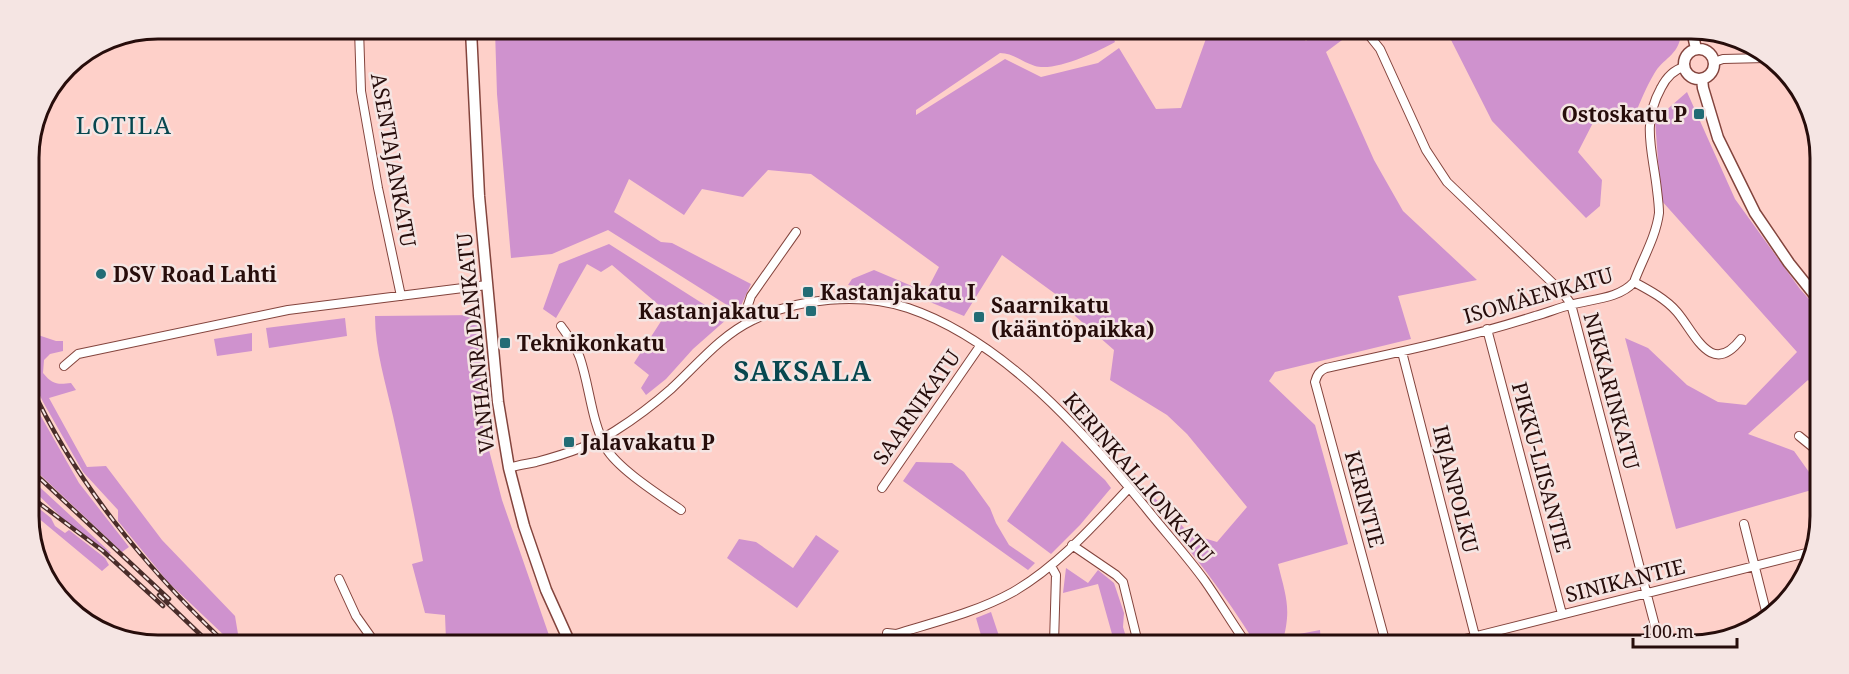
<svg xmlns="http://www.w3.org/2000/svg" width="1849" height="674" font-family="'Noto Serif',serif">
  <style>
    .green { fill: #cf92ce }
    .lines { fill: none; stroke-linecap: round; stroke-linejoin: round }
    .minor-casing { stroke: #83443d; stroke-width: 10 }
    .tertiary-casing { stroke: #83443d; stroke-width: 13 }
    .minor { stroke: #fff; stroke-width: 8 }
    .tertiary { stroke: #fff; stroke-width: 10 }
    .rail-casing { stroke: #4a2d2a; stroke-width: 4.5 }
    .rail { stroke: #f5e5e3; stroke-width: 2; stroke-dasharray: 7; stroke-linecap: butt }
    .poi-dot { fill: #226c75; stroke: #f5e5e3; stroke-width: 2 }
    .labels { text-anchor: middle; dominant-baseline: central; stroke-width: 5; stroke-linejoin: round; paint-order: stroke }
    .poi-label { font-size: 21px; font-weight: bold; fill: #270d0b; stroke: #f5e5e3; text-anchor: start }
    .street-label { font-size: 21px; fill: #270d0b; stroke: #f5e5e3 }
    .quarter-label { font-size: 24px; letter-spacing: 1.5px; fill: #07474f; stroke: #f5e5e3 }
    .district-label { font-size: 27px; font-weight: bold; letter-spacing: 1.5px; fill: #07474f; stroke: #f5e5e3 }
    .rim { fill: none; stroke: #270d0b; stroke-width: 3 }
  </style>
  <rect width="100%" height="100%" fill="#fed0c9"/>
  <path class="green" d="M495,30L1111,33L1115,42C1098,52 1054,72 1035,66C1022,62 1013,53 1000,53L916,110V115L1005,59L1041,77L1098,63L1119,48L1156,109L1181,108L1208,33H1299L1306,41L1314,33L1350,34L1326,52L1374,160L1403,211L1477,280L1398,296L1411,339L1275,372L1269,381L1315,425L1348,544L1278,564C1286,597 1292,609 1282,644L1255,643C1222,589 1182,540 1141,491L1145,488L1190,534L1217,542L1247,507L1187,434L1167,415L1110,380L1114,350L1066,308L1065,301L1002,255L964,316L925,300L883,290L848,285L852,279L874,270L926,292L939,267L811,174L768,170L743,197L702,189L684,215L629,179L614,212L661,242L672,243L751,284L738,312L608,230L552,254L511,258L497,94Z
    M1448,34L1681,35C1678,56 1663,58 1654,74C1646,87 1641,101 1635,114L1599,111L1578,152L1602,180L1600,206L1586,218L1492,121Z
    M1687,92L1735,199L1800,289L1817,308L1816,389L1808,380L1748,434L1794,451L1814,479L1815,489L1676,529L1625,338L1648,348L1687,385L1718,402L1746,405L1797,352L1661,200L1655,120Z
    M609,244L727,319L693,349L666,379L646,395L641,388L649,375L634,363L667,312L612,265L601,272L587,264L556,318L543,309L559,264Z
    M30,306L38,335L56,341H63V351L50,354L44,360L43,373C52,384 57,385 71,383L76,390L49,398L87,467L106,466L162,540L235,616L238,634L243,639H228L168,582L118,521V510L83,472L43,402L30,374Z
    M479,315L483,427L502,500L551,641L446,640L445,615L425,613L412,564L423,561C414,513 404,465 393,416C386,384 375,350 375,316Z
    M345,318L347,336L269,348L266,328Z
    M252,333V351L217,356L214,339Z
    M30,397L79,483L129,547L122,552L31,466Z
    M1062,441L1105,480L1111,488L1080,525L1051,554L1007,521Z
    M916,462L952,463L964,472L990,508L996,523L1009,545L1035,563L1028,570L903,481Z
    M31,479L111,553L109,554L61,517L31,488Z
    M31,502L51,518L55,526L65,533L69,530L105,558L109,565L102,571L31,512Z
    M816,535L839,551L797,608L727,558L739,539L756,542L793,568Z
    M1066,568L1088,583L1098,570L1114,583L1124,613L1123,627L1126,637L1133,643H1082L1112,634L1098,584L1063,593Z
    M991,612L1001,642H983L976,618Z
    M1320,630L1321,644H1290L1294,635Z"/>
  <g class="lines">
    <defs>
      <path id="minor" d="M359,29L361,91L378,188L401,296
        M1368,34L1380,49L1426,150L1447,182L1563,293L1571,304L1660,645
        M1714,62L1723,59L1766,58
        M1634,282C1649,290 1666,299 1677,312C1695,333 1711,378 1741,339
        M753,320L748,305L751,296L796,232
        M561,326C568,336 576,346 580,358C590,388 591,420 606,448C618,469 661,496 681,510
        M1487,329L1562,614
        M1402,352L1475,636
        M64,366L78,354L288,310L487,285
        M1799,436L1815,449
        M509,468C518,465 527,464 536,462C563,455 592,446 615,431C634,419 654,404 671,389C698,364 720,336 753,320C798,298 861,292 908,308C1003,340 1085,433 1146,508C1165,532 1187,556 1205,581C1219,601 1232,623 1246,643
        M882,488L980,346
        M1744,524L1768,619
        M1072,545L1116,575L1123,582L1138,643
        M1051,566L1056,575L1054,643
        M339,579L356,616L373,640
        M887,633L896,634C935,622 977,612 1013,592C1058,566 1094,525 1129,488
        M1386,644L1315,382C1317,375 1319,371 1326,368C1396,353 1467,338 1535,316C1547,313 1558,308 1570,305C1591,299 1619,299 1634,282C1642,260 1656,237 1659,213C1659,206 1658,198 1657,190C1653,152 1641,124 1661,88C1666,78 1673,70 1684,67
        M1445,644L1814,551"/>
      <path id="tertiary" d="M471,30L479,196L498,402L509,468L524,526L546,590L569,641
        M1693,35L1696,49
        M1684 64a15 15 0 1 1 30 0a15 15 0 1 1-30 0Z
        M1702,79L1703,88L1718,138L1755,213L1789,263L1817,298"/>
    </defs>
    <use href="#minor" class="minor-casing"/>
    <use href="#tertiary" class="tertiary-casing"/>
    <use href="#minor" class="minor"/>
    <use href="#tertiary" class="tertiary"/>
    <defs>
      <path id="rail" d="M30,384C75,482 144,565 221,639
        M31,470L169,599
        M31,497L103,551L163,606
        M159,595L205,639"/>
    </defs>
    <use href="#rail" class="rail-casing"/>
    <use href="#rail" class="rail"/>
  </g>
  <g class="poi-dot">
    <rect x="1693" y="108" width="12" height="12" rx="3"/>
    <circle cx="101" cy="274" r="6"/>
    <rect x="802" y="286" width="12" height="12" rx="3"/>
    <rect x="805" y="305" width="12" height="12" rx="3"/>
    <rect x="973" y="311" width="12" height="12" rx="3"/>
    <rect x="499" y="337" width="12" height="12" rx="3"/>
    <rect x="563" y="436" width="12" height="12" rx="3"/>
  </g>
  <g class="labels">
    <g class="poi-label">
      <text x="1687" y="114" text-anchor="end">Ostoskatu P</text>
      <text x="113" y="274">DSV Road Lahti</text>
      <text x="820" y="292">Kastanjakatu I</text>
      <text x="991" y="305">Saarnikatu<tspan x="991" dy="24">(kääntöpaikka)</tspan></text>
      <text x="799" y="311" text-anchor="end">Kastanjakatu L</text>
      <text x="517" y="343">Teknikonkatu</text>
      <text x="581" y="442">Jalavakatu P</text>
    </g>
    <g class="street-label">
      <text transform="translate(394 160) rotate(80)">ASENTAJANKATU</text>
      <text transform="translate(1538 295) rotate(-16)">ISOMÄENKATU</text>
      <text transform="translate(475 343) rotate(-96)">VANHANRADANKATU</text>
      <text transform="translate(1612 391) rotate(75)">NIKKARINKATU</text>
      <text transform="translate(916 407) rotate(-55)">SAARNIKATU</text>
      <text transform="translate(1542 467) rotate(75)">PIKKU-LIISANTIE</text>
      <text transform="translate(1139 477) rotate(49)">KERINKALLIONKATU</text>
      <text transform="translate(1456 489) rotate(76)">IRJANPOLKU</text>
      <text transform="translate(1365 499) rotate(75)">KERINTIE</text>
      <text transform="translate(1625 580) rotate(-14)">SINIKANTIE</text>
    </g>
    <g class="quarter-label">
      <text x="124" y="124">LOTILA</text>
    </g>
    <g class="district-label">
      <text x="803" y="370">SAKSALA</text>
    </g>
  </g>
  <path d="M0 0H1849V674H0ZM158 39H1691A119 119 0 0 1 1810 158V516A119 119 0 0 1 1691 635H158A119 119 0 0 1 39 516V158A119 119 0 0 1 158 39Z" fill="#f5e5e3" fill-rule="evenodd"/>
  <path class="rim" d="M158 39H1691A119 119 0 0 1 1810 158V516A119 119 0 0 1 1691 635H158A119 119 0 0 1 39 516V158A119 119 0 0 1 158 39Z"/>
  <path d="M1633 638v9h104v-9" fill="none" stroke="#270d0b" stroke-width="3"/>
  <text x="1642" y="638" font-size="18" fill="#270d0b" stroke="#f5e5e3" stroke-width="4.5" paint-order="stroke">100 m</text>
</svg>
